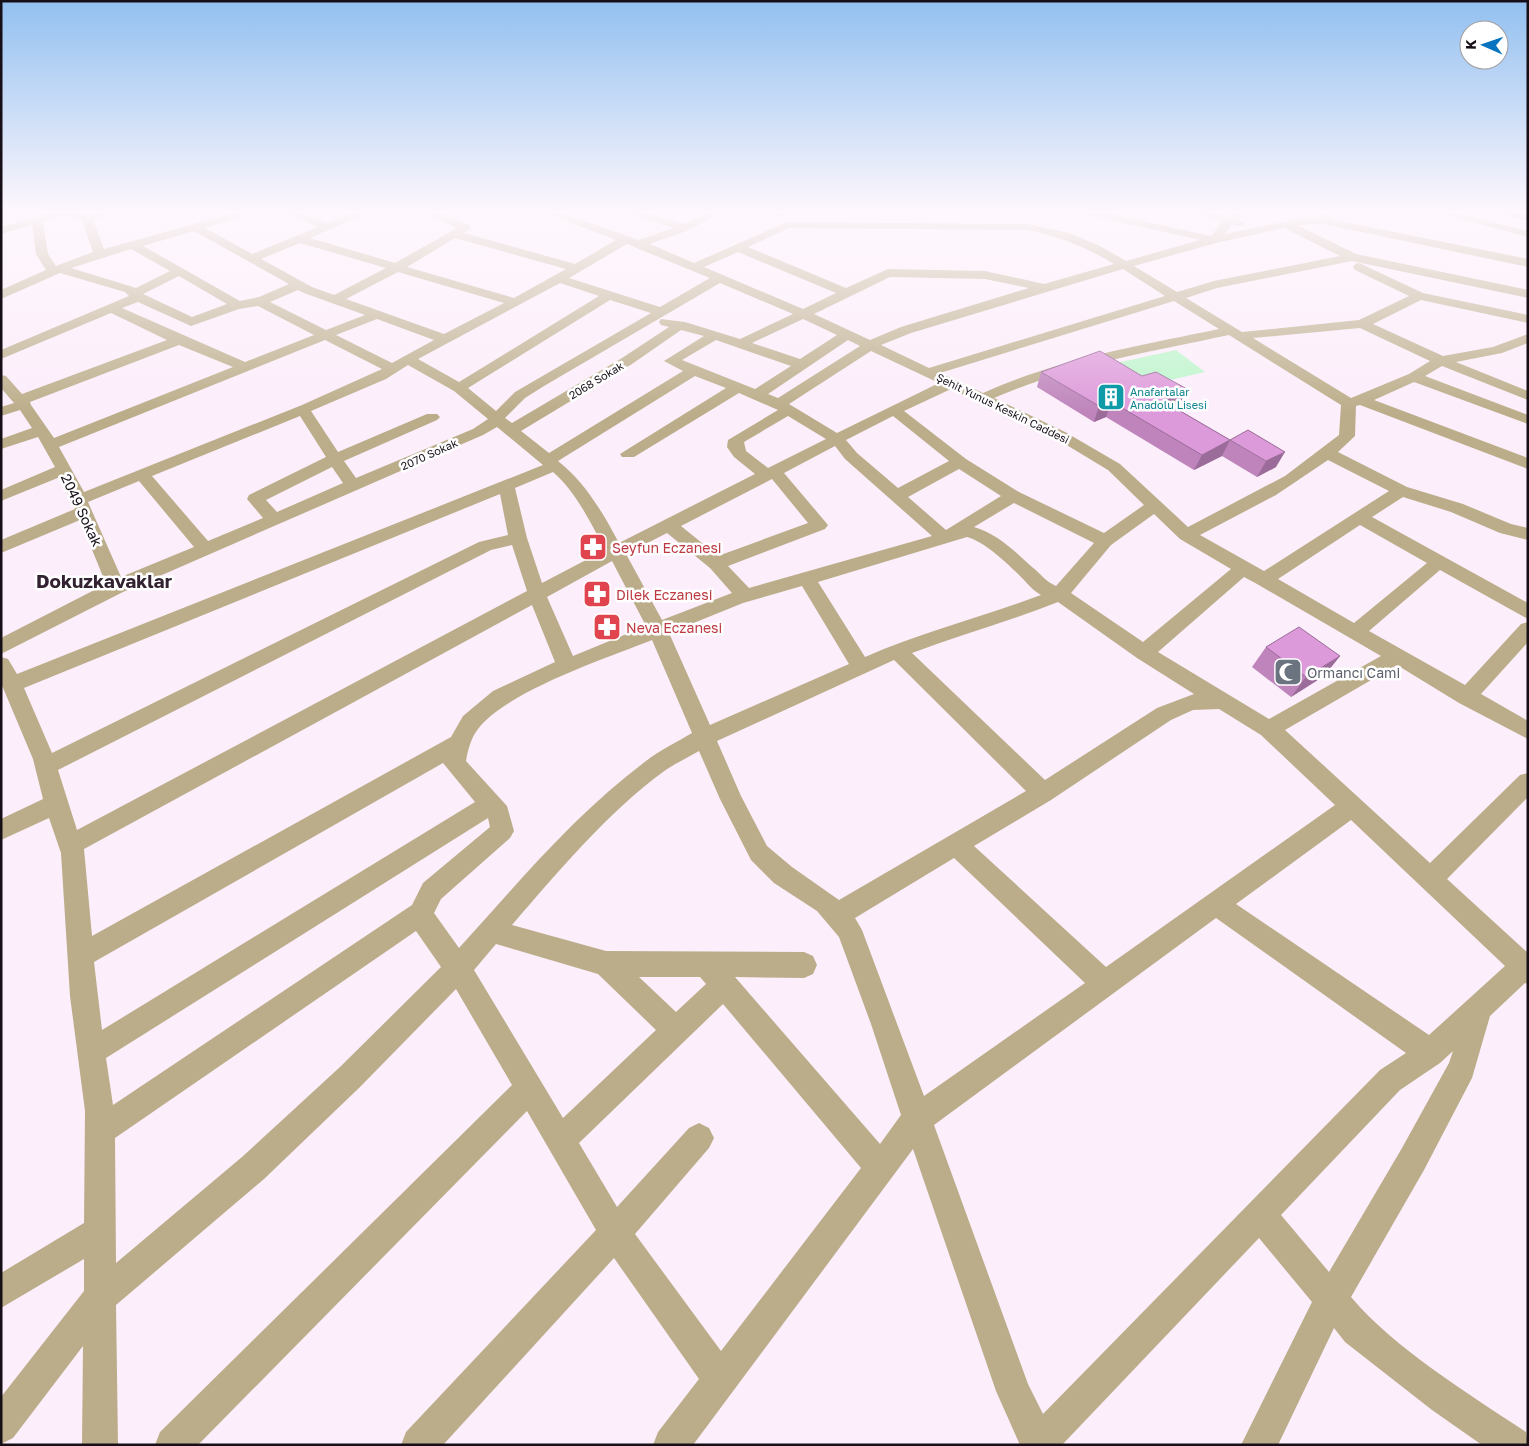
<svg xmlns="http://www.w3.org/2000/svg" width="1529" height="1446" font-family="'Golos Text',sans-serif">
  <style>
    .green { fill: #bcf6cb }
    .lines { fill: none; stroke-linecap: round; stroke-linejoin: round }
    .minor { fill: #bbad89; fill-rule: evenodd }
    .wall { fill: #be84bb }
    .shaded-wall { fill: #9b6c99 }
    .building { fill: #dd9ada; stroke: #9b6c99 }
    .labels { text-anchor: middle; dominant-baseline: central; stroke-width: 5; stroke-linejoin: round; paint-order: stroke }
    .far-street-label { font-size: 11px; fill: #170f17; stroke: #fff }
    .far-culture-label { font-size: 11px; fill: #0d838f; stroke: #fff; text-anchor: start }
    .street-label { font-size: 14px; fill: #170f17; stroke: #fff }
    .health-label { font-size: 14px; fill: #be3a42; stroke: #fff; text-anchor: start }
    .worship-label { font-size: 14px; fill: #5b616d; stroke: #fff; text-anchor: start }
    .district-label { font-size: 19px; font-weight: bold; fill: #332232; stroke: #fff }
  </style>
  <rect width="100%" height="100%" fill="#fceefb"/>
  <path class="green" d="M1176,350L1205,372L1135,388L1107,365Z"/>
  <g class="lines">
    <path class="minor" d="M1,211H9L1,215Z
      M56,211H77L87,215L102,211H122L93,220L104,249L240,211H258L205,228L252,254L318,227L280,211H296L328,223L357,211H372L310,238L395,263L457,228L418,211H434L470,225V229L464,233L575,264L616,240L540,211H556L639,240L673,228L621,211H638L684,224L710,211H724L689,230L650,244L694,263L787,222L1028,224L1069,233L1100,246L1126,261L1200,240L1084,214L1079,211H1099L1211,236L1222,222L1190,211H1207L1227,217L1238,211H1251L1238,220L1244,222V226L1232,225L1225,234L1297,219L1320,218L1325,211H1336L1330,219L1528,259V267L1323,224L1297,225L1356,254L1528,290V298L1352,261L1217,288L1186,298L1242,332L1359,320L1409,296L1355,270L1353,267L1355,264L1359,263L1423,293L1528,315V323L1421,300L1373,324L1443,356L1493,347L1528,334V343L1502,353L1456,362L1528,391V400L1442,366L1425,376L1528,415V424L1414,382L1374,400L1528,458V469L1360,405L1356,406L1355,436L1338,452L1407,487L1463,504L1511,524L1528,528V540L1500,533L1451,512L1403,497L1372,517L1528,603V619L1440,570L1369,631L1465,685L1521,624L1528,622V642L1481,694L1528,721V739L1459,703L1397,665L1285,730L1430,863L1520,775L1528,773V797L1447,879L1528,953V984L1525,983L1490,1016L1472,1078L1424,1170L1351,1297C1395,1349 1469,1394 1526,1432L1528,1445H1482L1432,1410L1345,1342L1334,1328L1278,1445H1241L1312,1302L1259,1238L1062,1445H1020L996,1391L913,1149L693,1445H653L658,1432L699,1379L614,1258L443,1445H401L406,1432L596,1230L527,1111L198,1445H155L160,1432L512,1085L456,989L360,1087L264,1179L116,1305L118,1445H82L83,1346L13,1438L1,1444V1397L84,1291V1259L1,1308V1273L84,1223L85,1111L70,996L61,853L49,818L1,840V819L43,799L33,759L1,683V657L8,659L17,674L543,465L497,427L483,435L123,592L1,654V638L106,584L80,520L1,553V540L75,509L60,477L1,501V490L55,467L38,437L1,449V439L32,428L20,410L1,416V407L14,403L1,388V375L6,376L22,394L167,340L111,313L1,359V350L129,296L125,292L60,273L1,299V290L46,270L36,254L32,225L1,234V227ZM66,215L82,220L93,252L56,266L48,254L43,222ZM789,228L1028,230C1060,237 1086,247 1114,264L1044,284L985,271L888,269L846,288L748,247ZM1284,228L1340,256L1214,281L1177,292L1134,266L1216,243ZM194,231L289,284L259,297L240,301L143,246ZM455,238L566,269L514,298L407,267ZM300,243L386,268L334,295L312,287L261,259ZM627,244L710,278L660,307L569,278ZM131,249L170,271L136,288L71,268ZM738,252L836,293L803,309L704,267ZM1123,269L1165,296L929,368L881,345L911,333ZM398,272L504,303L444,334L346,299ZM179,276L227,304L192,317L143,294ZM890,277L985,279L1029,288L901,327L870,340L814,314ZM560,283L599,296L459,382L418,359ZM720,283L793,314L740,339L685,322L661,319L659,322L661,325L669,327L622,358L512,423L505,418L525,398L544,386ZM298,290L304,293L365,315L326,330L270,302ZM610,300L651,313L515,392L496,411L468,388ZM1174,301L1219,329C1138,346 1058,359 983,393L940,373ZM138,302L191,326L239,309L258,306L314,335L245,362L122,308ZM377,319L434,340L392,363L336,335ZM803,319L837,335L800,359L752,343ZM1360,328L1430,361L1409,374L1351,398L1253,338ZM681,330L704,336L664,361L683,371L549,453L521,431L632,364ZM1229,335L1341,405L1339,435L1285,476L1188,527L1120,464L1065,432L994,398C1070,365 1149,352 1229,335ZM325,340L382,369L302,405L84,492L59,447ZM716,340L791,366L755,389L682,360ZM848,340L860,346L778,398L768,394ZM179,345L233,367L54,438L31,405L30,402ZM871,351L939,383L837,433L789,404ZM408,365L454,391L488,419L473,429L356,478L344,461L437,420L440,417L437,414H427L338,452L311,411L386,379ZM695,376L726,388L620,454L622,457H634L739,393L778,410L728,440L727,447L734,457L755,474L619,543C603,513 585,482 558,461ZM951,389L1055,438L1108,470L1144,505L1104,533L1019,492L966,459L904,411ZM300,416L326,457L249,495L247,499L263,518L208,541L152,476ZM788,416L826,439L768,468L746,451L744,442ZM893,416L949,461L898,488L857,453L846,440ZM835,446L845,459L932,536L749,588L728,566L825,529L828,525L784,473ZM1328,460L1389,491L1264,571L1200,535L1276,495ZM332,467L343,483L277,512L266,500ZM959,469L1001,496L946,530L908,497ZM553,472C576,492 591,523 605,550L542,583L527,538L515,488ZM772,479L808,523L718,556L681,526ZM139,481L194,547L121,577L88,502ZM500,494L508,535L479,542L52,753L24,688ZM1014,503L1094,543L1056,586C1045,581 1041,574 1032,567C1016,552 996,533 974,527ZM1154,514L1180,539L1231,569L1143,642L1071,593L1111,545ZM1360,525L1427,563L1354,623L1278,579ZM667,533L710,568L732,593L662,620L626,554ZM967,537C985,542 1007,563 1021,577C1028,584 1032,590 1041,595C983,617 923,632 865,657L818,582ZM512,545L527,591L77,830L58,770L491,550ZM612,561L646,626L573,656L547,597ZM1244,577L1257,584L1381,656L1269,719L1158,652ZM802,586L849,664L710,725L669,633L743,603ZM1058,602L1137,658L1194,694L1157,708L1045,780L912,653C960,635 1010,621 1058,602ZM532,605L555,662L493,691L463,716L451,737L92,936L84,849ZM652,640L692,733C677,742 660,750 646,761C575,814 518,883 459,948L434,913L441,899L510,838L514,831L507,806L466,761C468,749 471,738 478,729C507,691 607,658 652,640ZM894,660L1026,791L839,900L792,867L767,846L741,796L717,741ZM1219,709L1261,735L1335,805L1106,967L974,846L1051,800L1171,720L1193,710ZM699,751L720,799L751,860L774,883L817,911L839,937L871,1024L901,1115L880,1144L735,977L804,978L813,974L817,965L813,956L804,952L606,951L512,925C556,874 609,811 663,772C674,764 687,758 699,751ZM443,763L475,802L102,1030L94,962ZM488,818L490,827L423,883L412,905L113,1105L106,1058ZM1351,820L1505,966L1429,1035L1236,904ZM954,858L1085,983L924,1096L862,930L855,918ZM1216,918L1406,1053L1380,1070L1043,1414L1028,1384L934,1125ZM416,931L441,967L340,1067L242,1157L116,1263L115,1138ZM496,944L598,974L656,1030L563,1118L474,970ZM639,977H700L706,984L676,1012ZM723,1004L861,1168L721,1351L635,1234L709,1148L714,1138L709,1128L699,1123L689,1128L617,1207L579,1143ZM1453,1051L1449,1063L1402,1148L1329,1272L1281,1215L1400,1090L1440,1063Z
      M761,211H787L789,213C782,218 767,216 761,211Z
      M1431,211H1450L1528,231V237Z"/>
  </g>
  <path class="wall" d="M1493,211H1528V221Z
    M1041,372L1142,376L1187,389L1180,404L1174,407L1276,467L1257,477L1222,456L1194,470L1106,417L1094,422L1037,387Z
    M1266,647L1340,656L1324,676L1291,697L1252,667Z"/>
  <path class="shaded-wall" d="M1187,389L1180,404L1157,416L1163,401Z
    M1112,402L1106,417L1094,422L1099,406Z
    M1230,440L1222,456L1194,470L1202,455Z
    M1285,452L1276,467L1257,477L1266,461Z
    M1340,656L1324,676L1291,697L1306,677Z"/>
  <path class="building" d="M1100,351L1142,376L1156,372L1187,389L1163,401L1230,440L1202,455L1112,402L1099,406L1041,372Z
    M1248,430L1285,452L1266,461L1230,440Z
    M1299,627L1340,656L1306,677L1266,647Z"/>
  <linearGradient id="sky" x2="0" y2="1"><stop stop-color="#92c0f0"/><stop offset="0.51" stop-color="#fef7fd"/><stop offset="1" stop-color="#fef7fd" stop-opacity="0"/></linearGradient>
  <rect width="1529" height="414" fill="url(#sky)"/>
  <defs>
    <symbol id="building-square" viewBox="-11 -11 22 22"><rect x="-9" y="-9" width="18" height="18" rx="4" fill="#0f9aa8" stroke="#fff"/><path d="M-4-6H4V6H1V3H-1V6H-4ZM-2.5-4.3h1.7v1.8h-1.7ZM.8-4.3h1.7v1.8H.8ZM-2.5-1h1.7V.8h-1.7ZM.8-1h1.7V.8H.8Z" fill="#fff"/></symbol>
    <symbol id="pharmacy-square" viewBox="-11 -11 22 22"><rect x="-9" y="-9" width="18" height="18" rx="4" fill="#e0444e" stroke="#fff"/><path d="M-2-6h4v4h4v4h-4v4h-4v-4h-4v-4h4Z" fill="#fff"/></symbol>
    <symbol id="mosque-square" viewBox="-11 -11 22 22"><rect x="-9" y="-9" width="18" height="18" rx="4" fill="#6b7280" stroke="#fff"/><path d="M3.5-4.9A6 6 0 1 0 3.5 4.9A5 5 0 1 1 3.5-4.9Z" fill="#fff"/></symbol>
  </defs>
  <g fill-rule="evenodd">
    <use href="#building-square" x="1095" y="381" width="32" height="32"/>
    <use href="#pharmacy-square" x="577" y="531" width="32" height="32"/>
    <use href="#pharmacy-square" x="581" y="578" width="32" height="32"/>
    <use href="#pharmacy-square" x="591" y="611" width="32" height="32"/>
    <use href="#mosque-square" x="1272" y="656" width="32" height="32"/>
  </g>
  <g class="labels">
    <g class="far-street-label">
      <text transform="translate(596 380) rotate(-31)">2068 Sokak</text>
      <text transform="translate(1003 408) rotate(26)">Şehit Yunus Keskin Caddesi</text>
      <text transform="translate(429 454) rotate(-24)">2070 Sokak</text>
    </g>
    <g class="far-culture-label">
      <text x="1130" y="391">Anafartalar<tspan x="1130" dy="13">Anadolu Lisesi</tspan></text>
    </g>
    <g class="street-label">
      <text transform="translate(82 510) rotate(65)">2049 Sokak</text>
    </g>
    <g class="health-label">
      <text x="612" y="547">Seyfun Eczanesi</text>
      <text x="616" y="594">Dilek Eczanesi</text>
      <text x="626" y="627">Neva Eczanesi</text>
    </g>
    <g class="worship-label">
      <text x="1307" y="672">Ormancı Cami</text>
    </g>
    <g class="district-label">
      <text x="104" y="580">Dokuzkavaklar</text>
    </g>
  </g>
  <rect width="1529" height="1446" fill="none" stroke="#170f17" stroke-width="5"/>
  <g transform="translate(1484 45) rotate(272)"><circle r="24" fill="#ffffff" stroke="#a29fa2"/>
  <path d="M0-4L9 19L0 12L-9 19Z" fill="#0873be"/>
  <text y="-8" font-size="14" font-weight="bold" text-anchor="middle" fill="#170f17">K</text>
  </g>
</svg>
